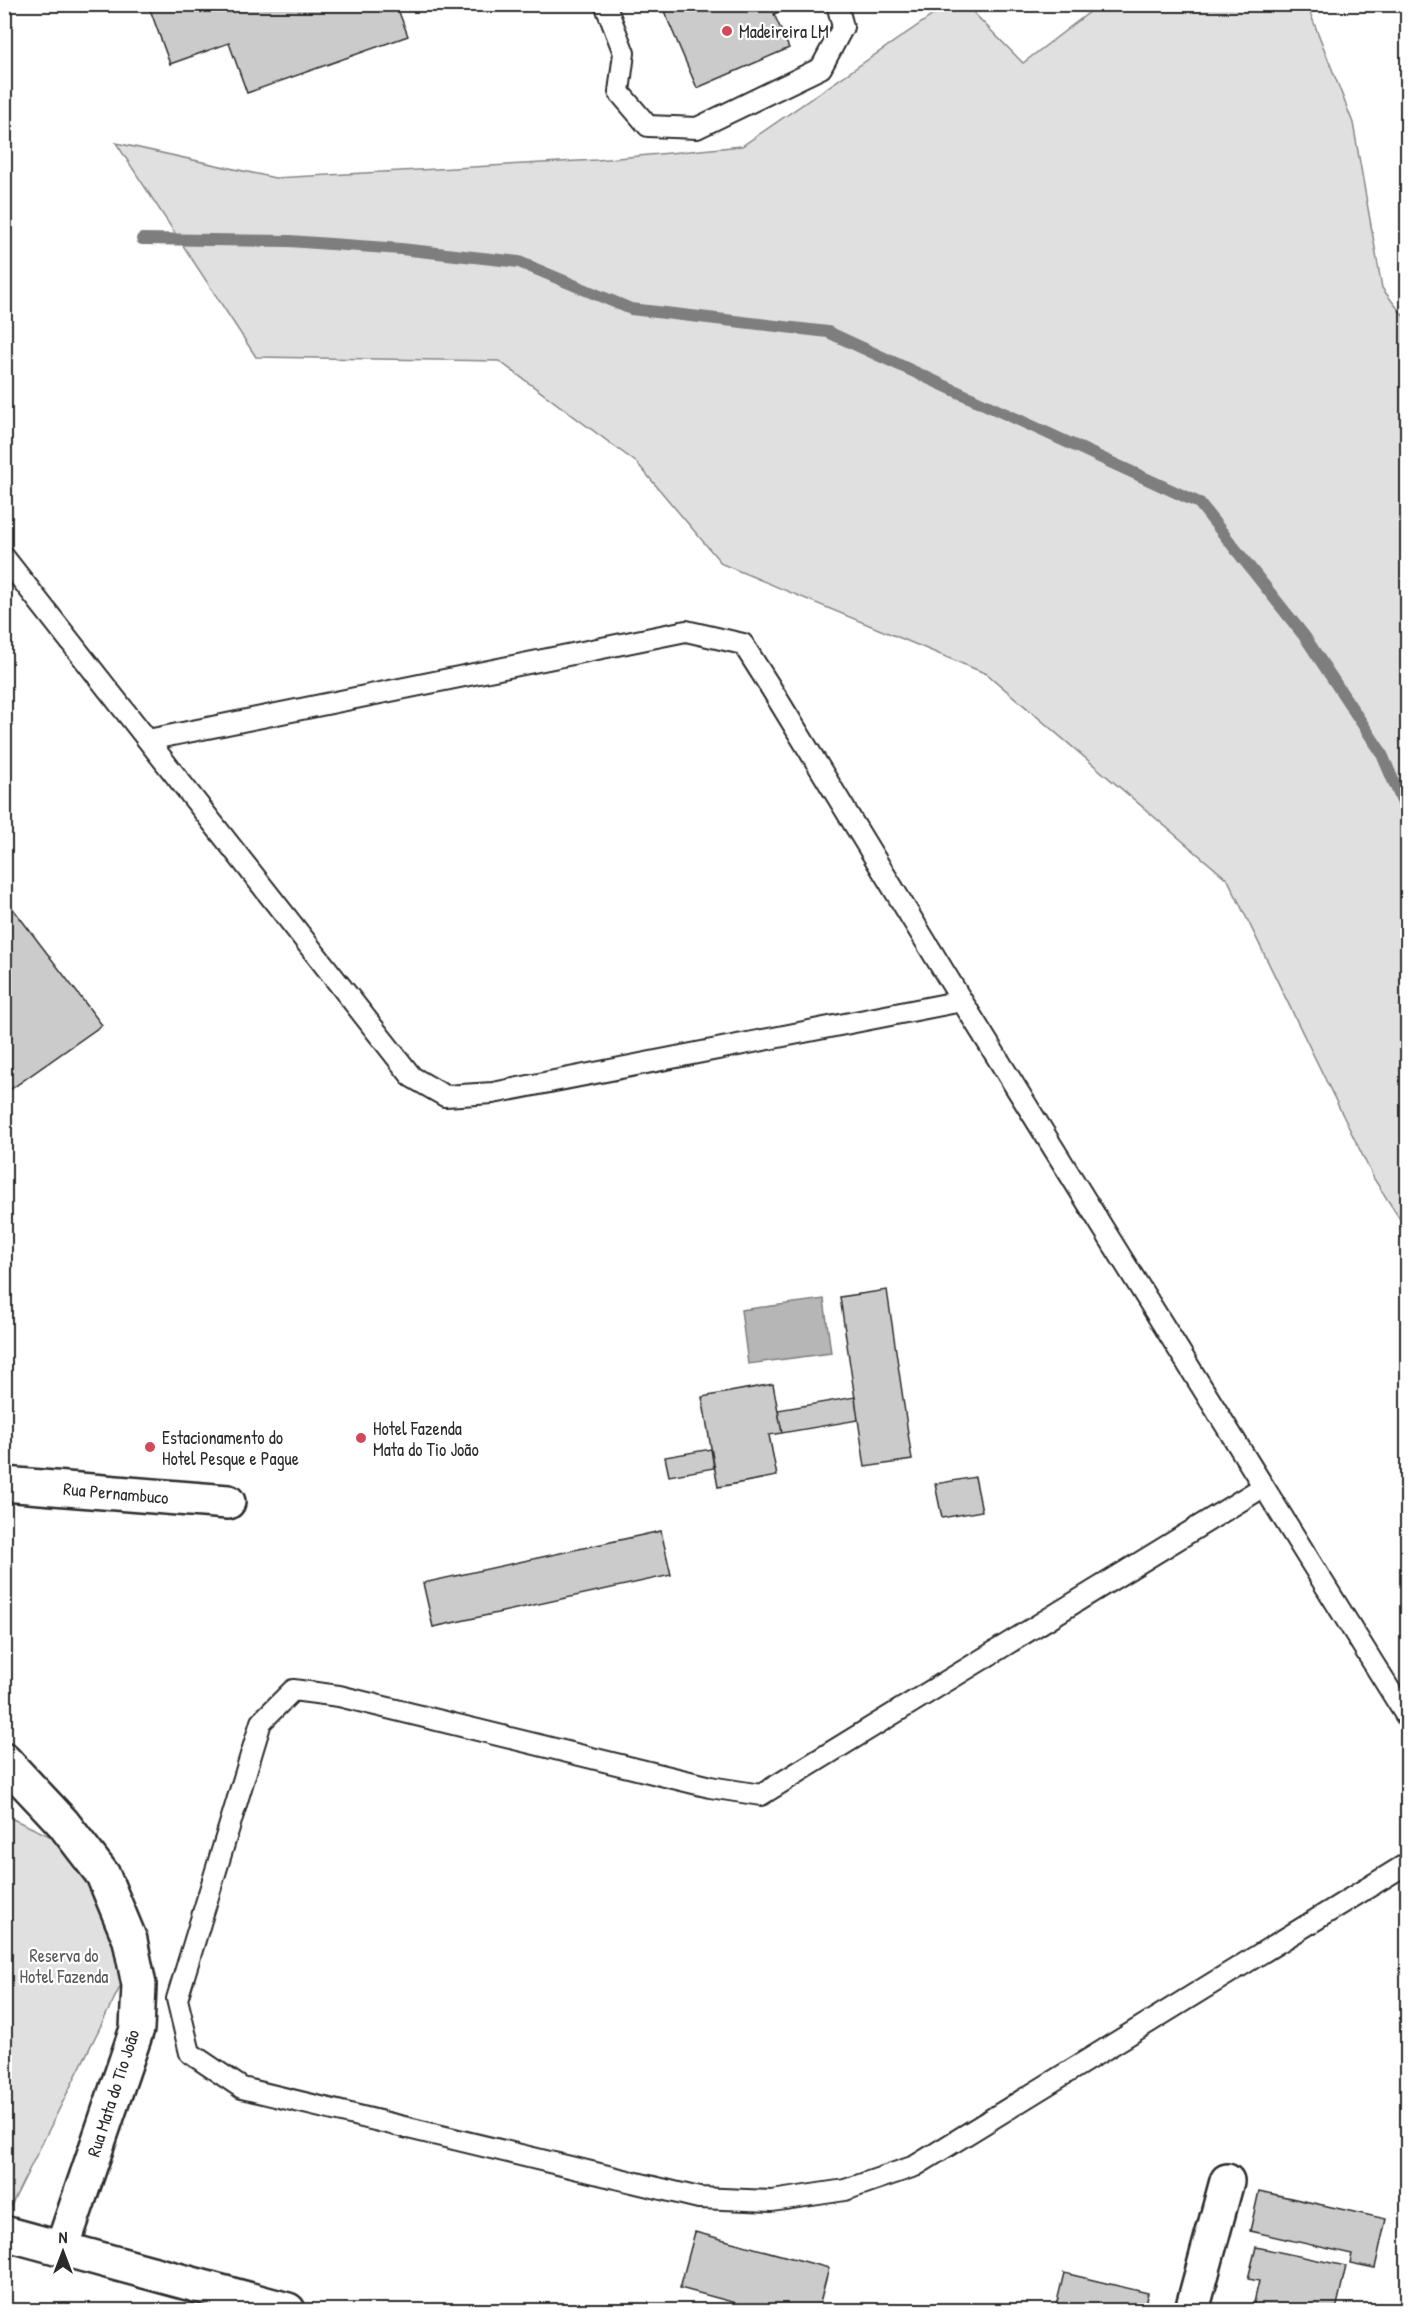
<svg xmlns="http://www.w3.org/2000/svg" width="1412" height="2315" font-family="'Patrick Hand',sans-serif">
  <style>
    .green { fill: #e0e0e0; stroke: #868686; stroke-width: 1.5 }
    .water { fill: #b6b6b6; stroke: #7e7e7e; stroke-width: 1.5 }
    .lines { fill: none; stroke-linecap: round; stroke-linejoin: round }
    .stream { stroke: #7e7e7e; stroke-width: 12 }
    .building { fill: #cbcbcb; stroke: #2b2b2b; stroke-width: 1.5 }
    .service-casing { stroke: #2b2b2b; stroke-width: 24 }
    .minor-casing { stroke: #2b2b2b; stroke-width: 38 }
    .service { stroke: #fff; stroke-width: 20 }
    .minor { stroke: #fff; stroke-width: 33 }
    .poi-dot { fill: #d1495b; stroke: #fff; stroke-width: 2 }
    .labels { text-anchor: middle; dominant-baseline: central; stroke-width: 4.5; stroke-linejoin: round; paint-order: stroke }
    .poi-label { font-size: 18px; fill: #2b2b2b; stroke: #fff; text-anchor: start }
    .street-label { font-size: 18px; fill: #2b2b2b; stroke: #fff }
    .park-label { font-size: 18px; fill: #585858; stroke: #fff }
  </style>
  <rect width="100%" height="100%" fill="#fff"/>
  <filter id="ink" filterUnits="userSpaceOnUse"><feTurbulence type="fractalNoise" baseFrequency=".0167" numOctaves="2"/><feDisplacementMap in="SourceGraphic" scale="12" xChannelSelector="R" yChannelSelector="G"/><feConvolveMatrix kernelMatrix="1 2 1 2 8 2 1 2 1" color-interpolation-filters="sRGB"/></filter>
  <g filter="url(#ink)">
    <path class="green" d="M949,4L966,5L1023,63L1099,5H1307L1353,123L1382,288L1408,322L1407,1230L1374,1179L1228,880L987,674L722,564L637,463L499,361L256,357L116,143L275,178L597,160L742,146Z
      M4,1815L76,1848L131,1965L10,2208L4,2207Z"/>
    <path class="water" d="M824,1299L831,1353L748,1364L741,1310Z"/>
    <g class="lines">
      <path class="stream" d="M142,239L289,241L401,249L519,262L631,309L828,332L1199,503L1305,637L1381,752L1408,815"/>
    </g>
    <path class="building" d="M148,4H396L408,36L247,93L229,43L170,64Z
      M661,4H796L774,14L789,48L697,88Z
      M4,897L102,1025L4,1094Z
      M887,1290L912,1460L865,1467L840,1297Z
      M773,1384L782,1433L769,1435L777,1476L718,1487L702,1397Z
      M855,1397L858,1420L782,1433L778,1410Z
      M711,1449L714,1468L669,1476L665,1457Z
      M975,1477L982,1511L942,1518L935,1484Z
      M661,1531L671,1575L433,1627L423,1583Z
      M1259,2191L1386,2219L1375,2268L1350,2263L1352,2254L1250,2231Z
      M695,2232L829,2268L818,2310H762L680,2288Z
      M1256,2247L1346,2266L1336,2310H1269L1253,2307L1259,2281L1248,2279Z
      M1064,2273L1148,2293L1143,2310H1055Z"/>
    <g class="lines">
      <defs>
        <path id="service" d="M605,4L624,53L619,92L648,126L697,128L821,68L843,27L837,4
          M4,557L412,1077L445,1096L493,1093L962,1001
          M148,740L686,631L743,644L769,685L962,1001L1408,1719
          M1263,1487L761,1795L710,1787L339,1696L293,1690L261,1722L177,1999L190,2053L242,2088L699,2198L772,2201L845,2190L915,2166L1408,1863"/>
        <path id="minor" d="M4,1484L228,1502
          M4,1760L63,1823L103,1875L130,1940L139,1985L137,2029L62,2248
          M4,2233L288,2310
          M1192,2310L1227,2181"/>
      </defs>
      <use href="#service" class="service-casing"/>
      <use href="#minor" class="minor-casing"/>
      <use href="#service" class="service"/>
      <use href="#minor" class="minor"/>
    </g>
  </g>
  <g class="poi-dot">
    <circle cx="727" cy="31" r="6"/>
    <circle cx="361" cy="1438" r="6"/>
    <circle cx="150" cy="1447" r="6"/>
  </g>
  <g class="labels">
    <g class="poi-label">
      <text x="739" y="31">Madeireira LM</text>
      <text x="373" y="1428">Hotel Fazenda<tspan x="373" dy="21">Mata do Tio João</tspan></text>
      <text x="162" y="1437">Estacionamento do<tspan x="162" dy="21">Hotel Pesque e Pague</tspan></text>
    </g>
    <g class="street-label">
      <text transform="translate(116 1493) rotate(5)">Rua Pernambuco</text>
      <text transform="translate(113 2093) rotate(-72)">Rua Mata do Tio João</text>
    </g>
    <g class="park-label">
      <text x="64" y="1955">Reserva do<tspan x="64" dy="21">Hotel Fazenda</tspan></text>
    </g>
  </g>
  <rect width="1412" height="2315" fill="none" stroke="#fff" stroke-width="24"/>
  <rect x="12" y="12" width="1388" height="2291" fill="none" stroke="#2b2b2b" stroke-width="2" filter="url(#ink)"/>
  <g transform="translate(63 2252)" stroke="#ffffff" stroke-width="4.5" paint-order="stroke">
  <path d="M0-4.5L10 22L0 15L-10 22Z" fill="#2b2b2b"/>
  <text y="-9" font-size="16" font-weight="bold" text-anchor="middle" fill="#2b2b2b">N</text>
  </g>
</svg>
